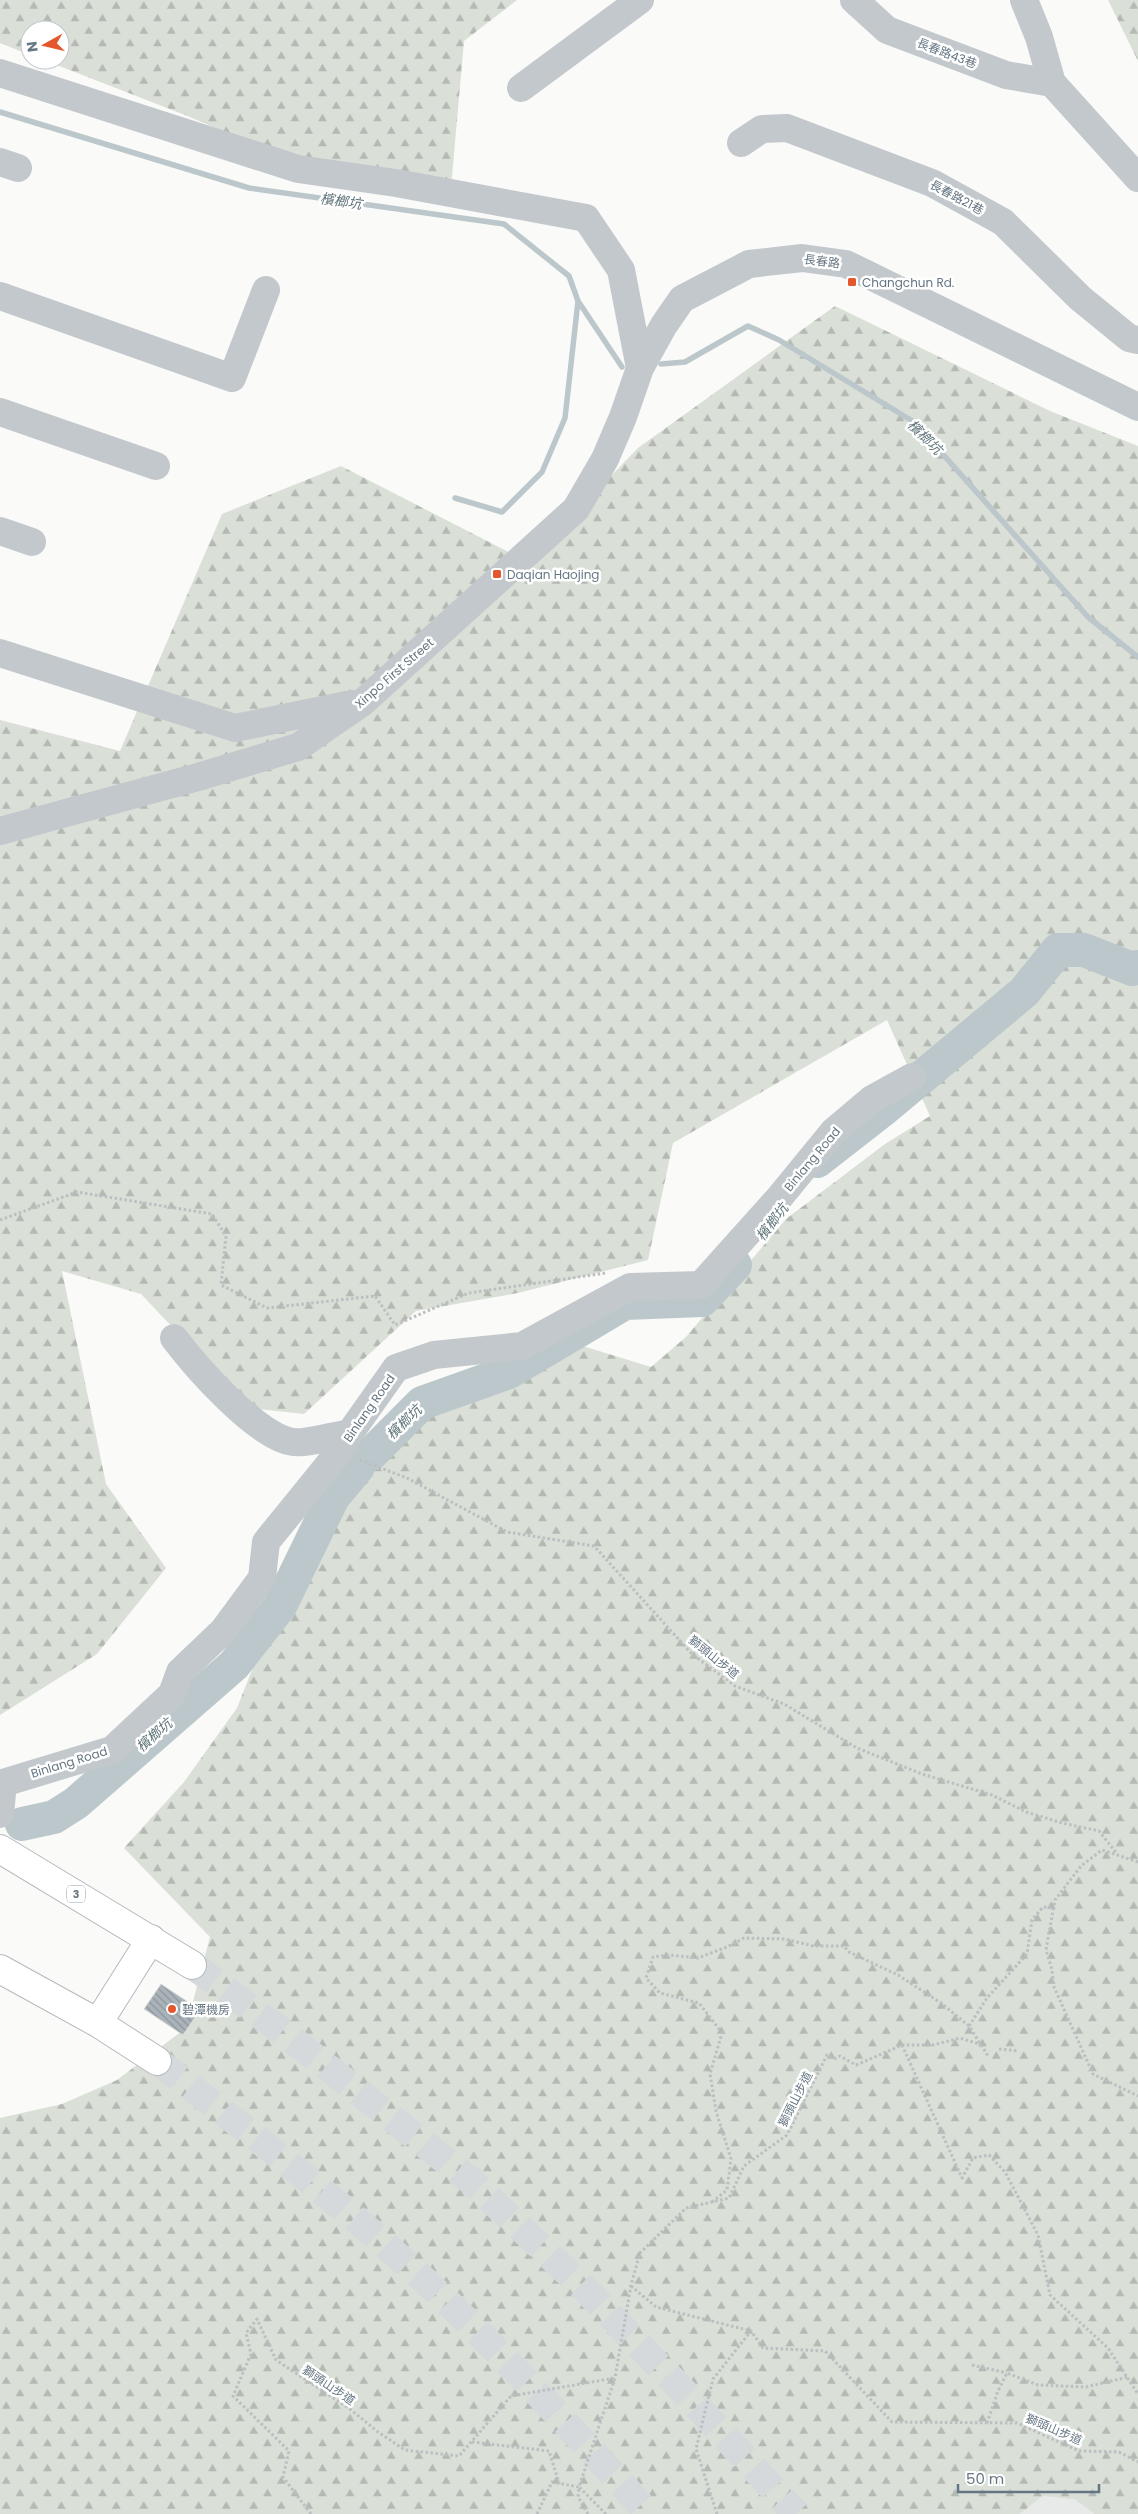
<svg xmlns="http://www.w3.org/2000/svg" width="1138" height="2514" font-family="Poppins,'Noto Sans TC',sans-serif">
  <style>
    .built { fill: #e8e9e9 }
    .forest { fill: url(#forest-firs) }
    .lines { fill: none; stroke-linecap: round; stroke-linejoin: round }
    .stream { stroke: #bbc7cb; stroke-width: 5.5 }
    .river { stroke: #bbc7cb; stroke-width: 34 }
    .building { fill: url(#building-back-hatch); stroke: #dcdcda }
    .highway-tunnel { stroke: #d5d9db; stroke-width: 28; stroke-dasharray: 28 14; stroke-linecap: butt }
    .highway-casing { stroke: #b4b9bd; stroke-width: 30 }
    .path { stroke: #bbbfc2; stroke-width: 3; stroke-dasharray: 2.5 2.5; stroke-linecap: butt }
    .minor { stroke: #c3c8cc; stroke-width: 28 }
    .highway { stroke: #fff; stroke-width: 28 }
    .poi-dot { fill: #e4572e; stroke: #fff; stroke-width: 2 }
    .labels { text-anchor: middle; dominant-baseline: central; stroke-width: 5; stroke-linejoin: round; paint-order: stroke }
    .shield { fill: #fff; stroke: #939fa8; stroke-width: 1 }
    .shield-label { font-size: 11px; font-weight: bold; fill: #657683 }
    .street-label { font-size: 12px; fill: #657683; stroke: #fff }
    .poi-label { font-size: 12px; fill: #657683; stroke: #fff; text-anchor: start }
    .water-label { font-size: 14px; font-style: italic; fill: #60757c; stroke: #fff }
  </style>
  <defs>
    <pattern id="forest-firs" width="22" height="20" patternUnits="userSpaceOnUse" patternTransform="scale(1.25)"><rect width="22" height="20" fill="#dadfd7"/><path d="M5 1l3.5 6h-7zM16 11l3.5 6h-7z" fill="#b4b9b4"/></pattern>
    <pattern id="building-back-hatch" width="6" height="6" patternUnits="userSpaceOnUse" patternTransform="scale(1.25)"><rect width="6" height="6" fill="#aab3b9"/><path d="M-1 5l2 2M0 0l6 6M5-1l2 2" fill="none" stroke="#8e969c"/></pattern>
  </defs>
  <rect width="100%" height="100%" fill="#fafaf8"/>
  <path class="built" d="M1043,2496L1076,2500L1094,2514H1020Z"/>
  <path class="forest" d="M0,0H517L464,41L450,199L338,180L185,115L44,60H60V30H30V55L0,43Z
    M1108,0H1138V61Z
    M835,306L1050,411L1138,446V2514H1094L1076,2500L1043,2496L1020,2514H0V2118L62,2104L117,2080L186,2028L210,1937L124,1848L184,1782L237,1708L278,1604L379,1425L573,1343L651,1367L686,1337L786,1219L885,1144L930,1116L887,1020L673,1143L648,1260L518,1293L416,1311L304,1414L249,1408L141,1294L62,1271L106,1484L166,1568L97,1654L0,1715V720L120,751L222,514L341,466L528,562L638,448Z"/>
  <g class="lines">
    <path class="stream" d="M0,112L249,188L504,224L569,276L578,301L622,367
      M661,364L685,362L748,326L779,340L914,422L1088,617L1138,657
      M455,498L502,512L542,472L565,418L578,301"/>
    <path class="river" d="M817,1161L885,1108L1024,992L1058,950H1084L1132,969L1138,967
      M371,1454L422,1403L509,1372L625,1303L702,1300L735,1265
      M22,1824L54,1817L76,1803L234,1665L280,1606L333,1497L358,1467"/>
  </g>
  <path class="building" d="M161,1984L200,2010L183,2035L144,2009Z"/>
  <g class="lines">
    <path class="highway-tunnel" d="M192,1965L279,2029L470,2180L584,2288L684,2392L796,2514
      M157,2061C248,2131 339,2201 423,2279C503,2353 576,2434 649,2514"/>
    <defs>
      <path id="highway" d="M0,1849L192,1965
        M0,1969L98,2023L157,2061
        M98,2023L151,1939"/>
    </defs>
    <use href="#highway" class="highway-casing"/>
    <path class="path" d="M0,1220L77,1192L212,1214L226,1236L221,1285L267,1308L375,1296L395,1325L469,1293L606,1273
      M360,1460L407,1478L507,1532L594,1546L692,1654L735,1686L784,1704L857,1748L922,1774L992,1795L1026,1812L1062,1823L1099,1831L1118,1855
      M1138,1862L1102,1850L1081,1866L1055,1900L1046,1950L1052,1970L1054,1987L1093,2074L1138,2096
      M969,2026L987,1998L1027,1954L1032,1920L1043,1907L1053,1908
      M902,2045L962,2178L973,2158L989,2155L1005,2172L1038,2235L1050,2295L1108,2348L1138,2394
      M999,2049L1018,2051
      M712,2202L727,2190L731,2159L716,2111L710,2074L722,2033L699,2003L660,1993L646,1978L653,1957L669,1955L698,1958L727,1947L744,1938L785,1939L813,1946H844L849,1952L898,1975L941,2003L969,2026L988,2056
      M631,2286L656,2307L751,2331
      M972,2365L1007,2373
      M987,2423L998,2391L1007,2373L1038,2385L1086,2387L1128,2377
      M472,2442L549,2451L559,2483
      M311,2514L283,2477L289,2451L233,2396L251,2354L246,2333L257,2319L276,2360L350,2409L378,2432L405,2450L459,2456L511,2396L615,2378
      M537,2514L552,2482L579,2487L578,2497L588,2514
      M606,2514L579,2487L615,2378L631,2285L640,2253L686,2208L729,2198L744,2166L787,2135L827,2055L834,2059L840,2056L856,2065L902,2045H933L960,2038L979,2044
      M717,2514L696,2449L713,2379L751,2331L763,2348L825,2351L892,2422L1017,2423L1079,2451L1119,2452L1138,2462"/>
    <path class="minor" d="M854,0L887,30L1006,75L1052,83
      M1024,0L1039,37L1052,83L1138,178
      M0,73L298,169L396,183L586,218L621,270L640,368
      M521,88L640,0
      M741,143L762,129L787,128L932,183L1003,222L1080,298L1129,338L1138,340
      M0,162L18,168
      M0,296L232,378L266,290
      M0,412L156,466
      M0,531L32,542
      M0,653L235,728L352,704
      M0,831L198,777L298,747L363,702L576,509L605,459L623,417L640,368L664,325L682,299L749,264L802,258L846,264L1138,407
      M174,1338C196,1367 257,1437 293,1442C305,1444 337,1435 350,1433
      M0,1814L3,1783L112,1750L172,1694L180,1672L223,1631L262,1578L266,1542L339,1452L350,1433L396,1368L434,1355L522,1346L630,1287L701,1285L779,1198L833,1132L872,1099L912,1077"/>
    <use href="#highway" class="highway"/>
  </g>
  <g class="poi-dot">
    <rect x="847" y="277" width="10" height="10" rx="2.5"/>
    <rect x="492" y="569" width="10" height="10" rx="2.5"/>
    <circle cx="172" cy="2009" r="5"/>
  </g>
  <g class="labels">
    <rect class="shield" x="67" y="1885.5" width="18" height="17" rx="4"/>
    <g class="shield-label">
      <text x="76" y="1894">3</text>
    </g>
    <g class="street-label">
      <text transform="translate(947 53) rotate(21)">長春路43巷</text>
      <text transform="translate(957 197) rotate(28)">長春路21巷</text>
      <text transform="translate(822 261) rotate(7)">長春路</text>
      <text transform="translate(394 673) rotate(-41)">Xinpo First Street</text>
      <text transform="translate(812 1159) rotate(-50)">Binlang Road</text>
      <text transform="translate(369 1408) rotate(-55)">Binlang Road</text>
      <text transform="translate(714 1657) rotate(39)">獅頭山步道</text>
      <text transform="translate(69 1762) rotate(-17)">Binlang Road</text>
      <text transform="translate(795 2099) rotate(-63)">獅頭山步道</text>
      <text transform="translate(329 2385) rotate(34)">獅頭山步道</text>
      <text transform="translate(1054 2429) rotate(23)">獅頭山步道</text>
    </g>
    <g class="poi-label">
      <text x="862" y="282">Changchun Rd.</text>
      <text x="507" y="574">Daqian Haojing</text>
      <text x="182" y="2009">碧潭機房</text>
    </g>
    <g class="water-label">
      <text transform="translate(341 201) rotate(8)">檳榔坑</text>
      <text transform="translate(925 437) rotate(45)">檳榔坑</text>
      <text transform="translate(772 1222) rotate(-52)">檳榔坑</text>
      <text transform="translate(404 1422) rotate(-44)">檳榔坑</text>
      <text transform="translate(154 1735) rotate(-41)">檳榔坑</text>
    </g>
  </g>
  <g transform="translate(45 45) rotate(262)"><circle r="24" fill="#ffffff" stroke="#c1c8cd"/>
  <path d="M0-4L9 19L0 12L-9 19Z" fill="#e4572e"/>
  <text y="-8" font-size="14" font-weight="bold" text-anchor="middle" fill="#657683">N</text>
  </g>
  <path d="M958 2484v8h141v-8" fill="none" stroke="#657683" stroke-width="2.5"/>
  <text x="966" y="2484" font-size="15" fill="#657683" stroke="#ffffff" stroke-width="4" paint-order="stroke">50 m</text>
</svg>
